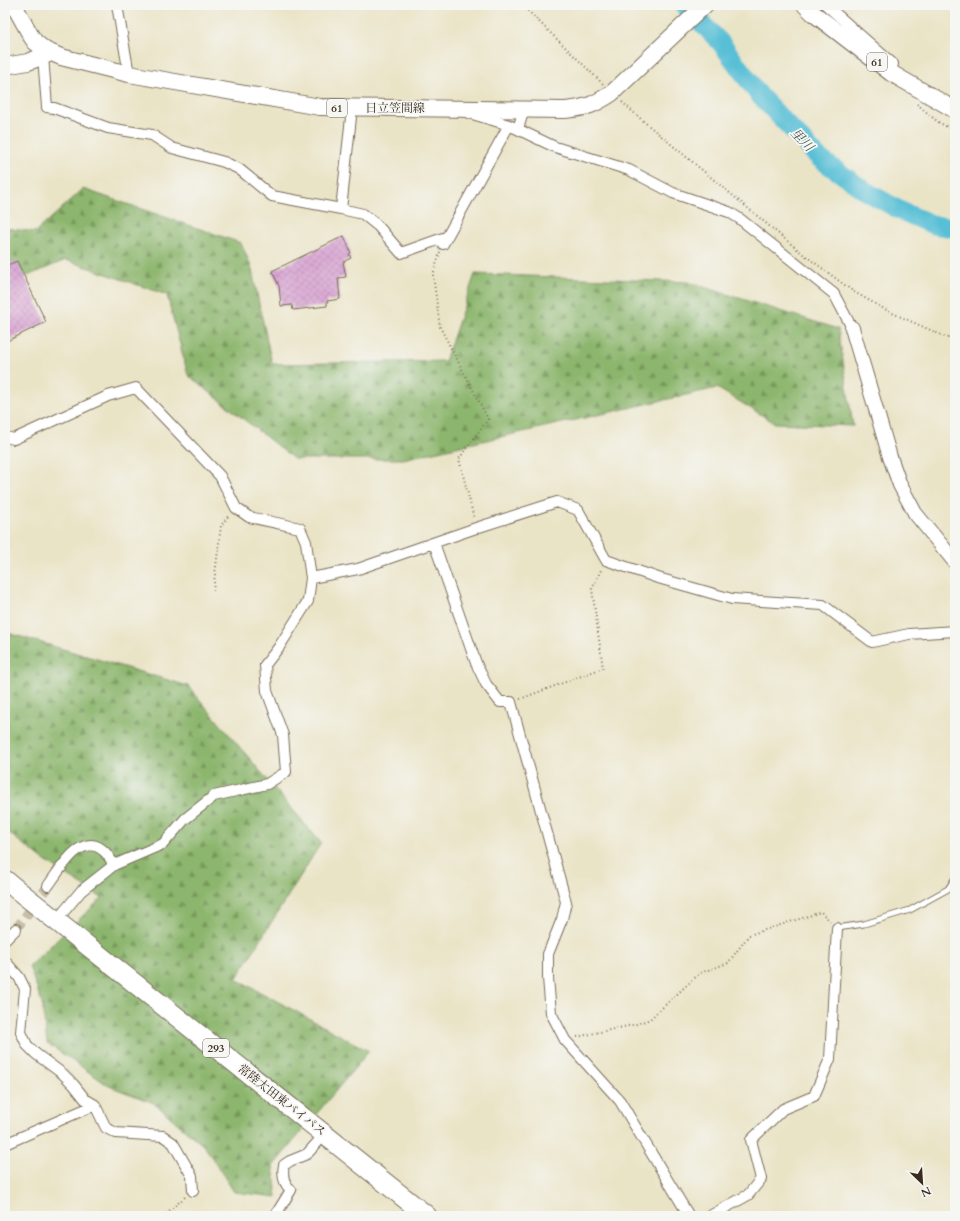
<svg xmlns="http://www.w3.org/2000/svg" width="960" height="1221" font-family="Cardo,'Noto Serif JP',serif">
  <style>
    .forest { fill: url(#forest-firs); stroke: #647046 }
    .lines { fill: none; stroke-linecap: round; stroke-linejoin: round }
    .river { stroke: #59bfd6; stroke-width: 19 }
    .building { fill: url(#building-cross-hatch) }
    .street-tunnel { stroke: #c7bfa5; stroke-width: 10; stroke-dasharray: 10 5; stroke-linecap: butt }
    .lane-casing { stroke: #786b59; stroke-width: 7 }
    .street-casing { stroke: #786b59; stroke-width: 12 }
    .secondary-casing { stroke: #786b59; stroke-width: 16 }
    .primary-casing { stroke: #786b59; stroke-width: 18 }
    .highway-casing { stroke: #786b59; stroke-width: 21 }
    .path { stroke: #786b59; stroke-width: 2; stroke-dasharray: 1 3; stroke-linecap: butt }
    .lane { stroke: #fff; stroke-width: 5 }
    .street { stroke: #fff; stroke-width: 10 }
    .secondary { stroke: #fff; stroke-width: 14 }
    .primary { stroke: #fff; stroke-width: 16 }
    .highway { stroke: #fff; stroke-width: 19 }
    .labels { text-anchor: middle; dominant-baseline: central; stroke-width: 3.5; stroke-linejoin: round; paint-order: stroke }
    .shield { fill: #f6f6f2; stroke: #73675e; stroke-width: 1 }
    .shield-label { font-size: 11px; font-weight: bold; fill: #3b2a1e }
    .street-label { font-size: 12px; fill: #3b2a1e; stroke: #f6f6f2 }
    .water-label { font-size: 13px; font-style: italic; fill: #445755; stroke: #f6f6f2 }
  </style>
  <defs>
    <pattern id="forest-firs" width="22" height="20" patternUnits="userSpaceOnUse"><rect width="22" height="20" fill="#8cb66d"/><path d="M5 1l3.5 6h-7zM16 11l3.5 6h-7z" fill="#749459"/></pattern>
    <pattern id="building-cross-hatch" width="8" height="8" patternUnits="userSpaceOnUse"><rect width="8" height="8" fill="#d498cf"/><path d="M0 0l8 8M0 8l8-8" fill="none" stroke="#ad7ca7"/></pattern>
  </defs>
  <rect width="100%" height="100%" fill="#f6f6f2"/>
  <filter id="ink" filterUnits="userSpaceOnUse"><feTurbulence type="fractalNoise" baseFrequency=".025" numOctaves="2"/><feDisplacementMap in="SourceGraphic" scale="8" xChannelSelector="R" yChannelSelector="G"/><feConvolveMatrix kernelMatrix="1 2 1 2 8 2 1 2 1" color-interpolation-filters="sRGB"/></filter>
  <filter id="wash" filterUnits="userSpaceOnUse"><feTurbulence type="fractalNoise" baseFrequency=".012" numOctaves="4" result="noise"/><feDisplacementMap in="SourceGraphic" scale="16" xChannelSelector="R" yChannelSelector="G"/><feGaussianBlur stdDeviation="0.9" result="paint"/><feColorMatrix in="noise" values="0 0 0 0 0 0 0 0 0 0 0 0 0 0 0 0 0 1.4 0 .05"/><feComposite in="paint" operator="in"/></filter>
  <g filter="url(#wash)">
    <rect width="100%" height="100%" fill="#eae4c7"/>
    <path class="forest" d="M83,189L241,243L251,266L272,364L445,361L475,274L688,282L838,329L853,426L775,423L717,388L403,459H294L188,375L167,295L66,260L5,285V228L36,232Z
      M5,632L188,686L321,843L236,979L369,1051L273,1166L277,1197L234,1192L205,1147L154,1103L109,1086L47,1043L42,1003L29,966L102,898L42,859L5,830Z"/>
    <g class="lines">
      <path class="river" d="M684,5L721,43L760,96L819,158L864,190L901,211L934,225L955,228"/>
    </g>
    <g id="blocks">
      <path class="building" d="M344,236L351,253L349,254L351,258L343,262L346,277L338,278L340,299L327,301V306L293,310L292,305L281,306L279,286L272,271Z
        M17,261L46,322L5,342V266Z"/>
    </g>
  </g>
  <g filter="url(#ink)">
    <use href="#blocks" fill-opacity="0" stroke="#786b59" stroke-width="1"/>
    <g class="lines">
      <path class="street-tunnel" d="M16,929L48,886"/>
      <defs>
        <path id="lane" d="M837,928L864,924L910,910L948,889L955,878"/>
        <path id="street" d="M117,5L129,74
          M826,5L893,64L891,73
          M43,56L47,107L54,108L108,128L152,135L172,148L224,162L239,169L272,196L341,209L352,108
          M469,113L509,125L555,147L629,170L673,193L729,212L740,219L834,294L852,328
          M518,129L524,109
          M341,209L363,214L378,226L401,253L446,237
          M443,244L509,125
          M5,437L14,439L108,396L136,388L220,476L236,508L249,517L300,528L306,542L311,578L308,601L279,647L265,665L267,691L283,735L286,772L267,784L214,796L185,819L163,844L114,865L81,891L56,921
          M434,543L476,663L486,684L500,702H511L566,902L562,919L548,954V978L551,1013L565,1040L620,1101L689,1216
          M311,578L358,569L476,528L557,502L578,510L606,560L658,578L732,599L823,605L872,642L909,634L955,631
          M48,886C60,870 82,829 105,852C109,856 111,861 114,865
          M5,940L16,929
          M5,961L19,977L25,989L21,1032L27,1045L36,1054L63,1074L74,1085L85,1099L95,1105L106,1128L116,1133L163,1136L173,1143L192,1176L193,1191
          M5,1144L95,1105
          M275,1216L291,1190C283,1183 282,1175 284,1165L290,1161L307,1154L325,1134
          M710,1216L748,1195L761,1179L751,1140L783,1109L814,1096L830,1059L837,928"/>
        <path id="secondary" d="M852,328L890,457L900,485L915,513L955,562"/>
        <path id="primary" d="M14,5L31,36L35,42L45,50L61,57L129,74L320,107L565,110C586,108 594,105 612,93L705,5
          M805,5L813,13L891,73L955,110
          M5,66L28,62L51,53"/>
        <path id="highway" d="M5,880L427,1216"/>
      </defs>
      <use href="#lane" class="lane-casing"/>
      <use href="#street" class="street-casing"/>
      <use href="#secondary" class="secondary-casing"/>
      <use href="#primary" class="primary-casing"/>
      <use href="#highway" class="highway-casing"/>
      <path class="path" d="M522,5L603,84
        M622,102L642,120L803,254L854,292L890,312L955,341
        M917,104L938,122L955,131
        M440,252L433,275L440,327L488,419L459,459L474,518
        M213,591L221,526L229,515
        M520,699L603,668L592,589L602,568
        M577,1037L637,1024L650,1019L700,973L728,963L749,935L821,912L830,921
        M163,1216L185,1197"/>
      <use href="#lane" class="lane"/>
      <use href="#street" class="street"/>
      <use href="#secondary" class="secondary"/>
      <use href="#primary" class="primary"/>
      <use href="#highway" class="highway"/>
    </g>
  </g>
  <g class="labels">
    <g class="shield">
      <rect x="867" y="53" width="20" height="18" rx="3"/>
      <rect x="327" y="99" width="20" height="18" rx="3"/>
      <rect x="203" y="1039" width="26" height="18" rx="3"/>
    </g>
    <g class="shield-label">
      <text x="877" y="62">61</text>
      <text x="337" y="108">61</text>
      <text x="216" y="1048">293</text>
    </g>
    <g class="street-label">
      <text x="395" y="108">日立笠間線</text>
      <text transform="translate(282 1100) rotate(38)">常陸太田東バイパス</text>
    </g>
    <g class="water-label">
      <text transform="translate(802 140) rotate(46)">里川</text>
    </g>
  </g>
  <rect width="960" height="1221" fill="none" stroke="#f6f6f2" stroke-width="20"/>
  <g transform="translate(922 1183) rotate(155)" stroke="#f6f6f2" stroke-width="3" paint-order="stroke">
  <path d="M0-3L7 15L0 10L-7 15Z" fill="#3b2a1e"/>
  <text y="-6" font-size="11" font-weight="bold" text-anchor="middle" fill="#3b2a1e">N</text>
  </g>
</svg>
